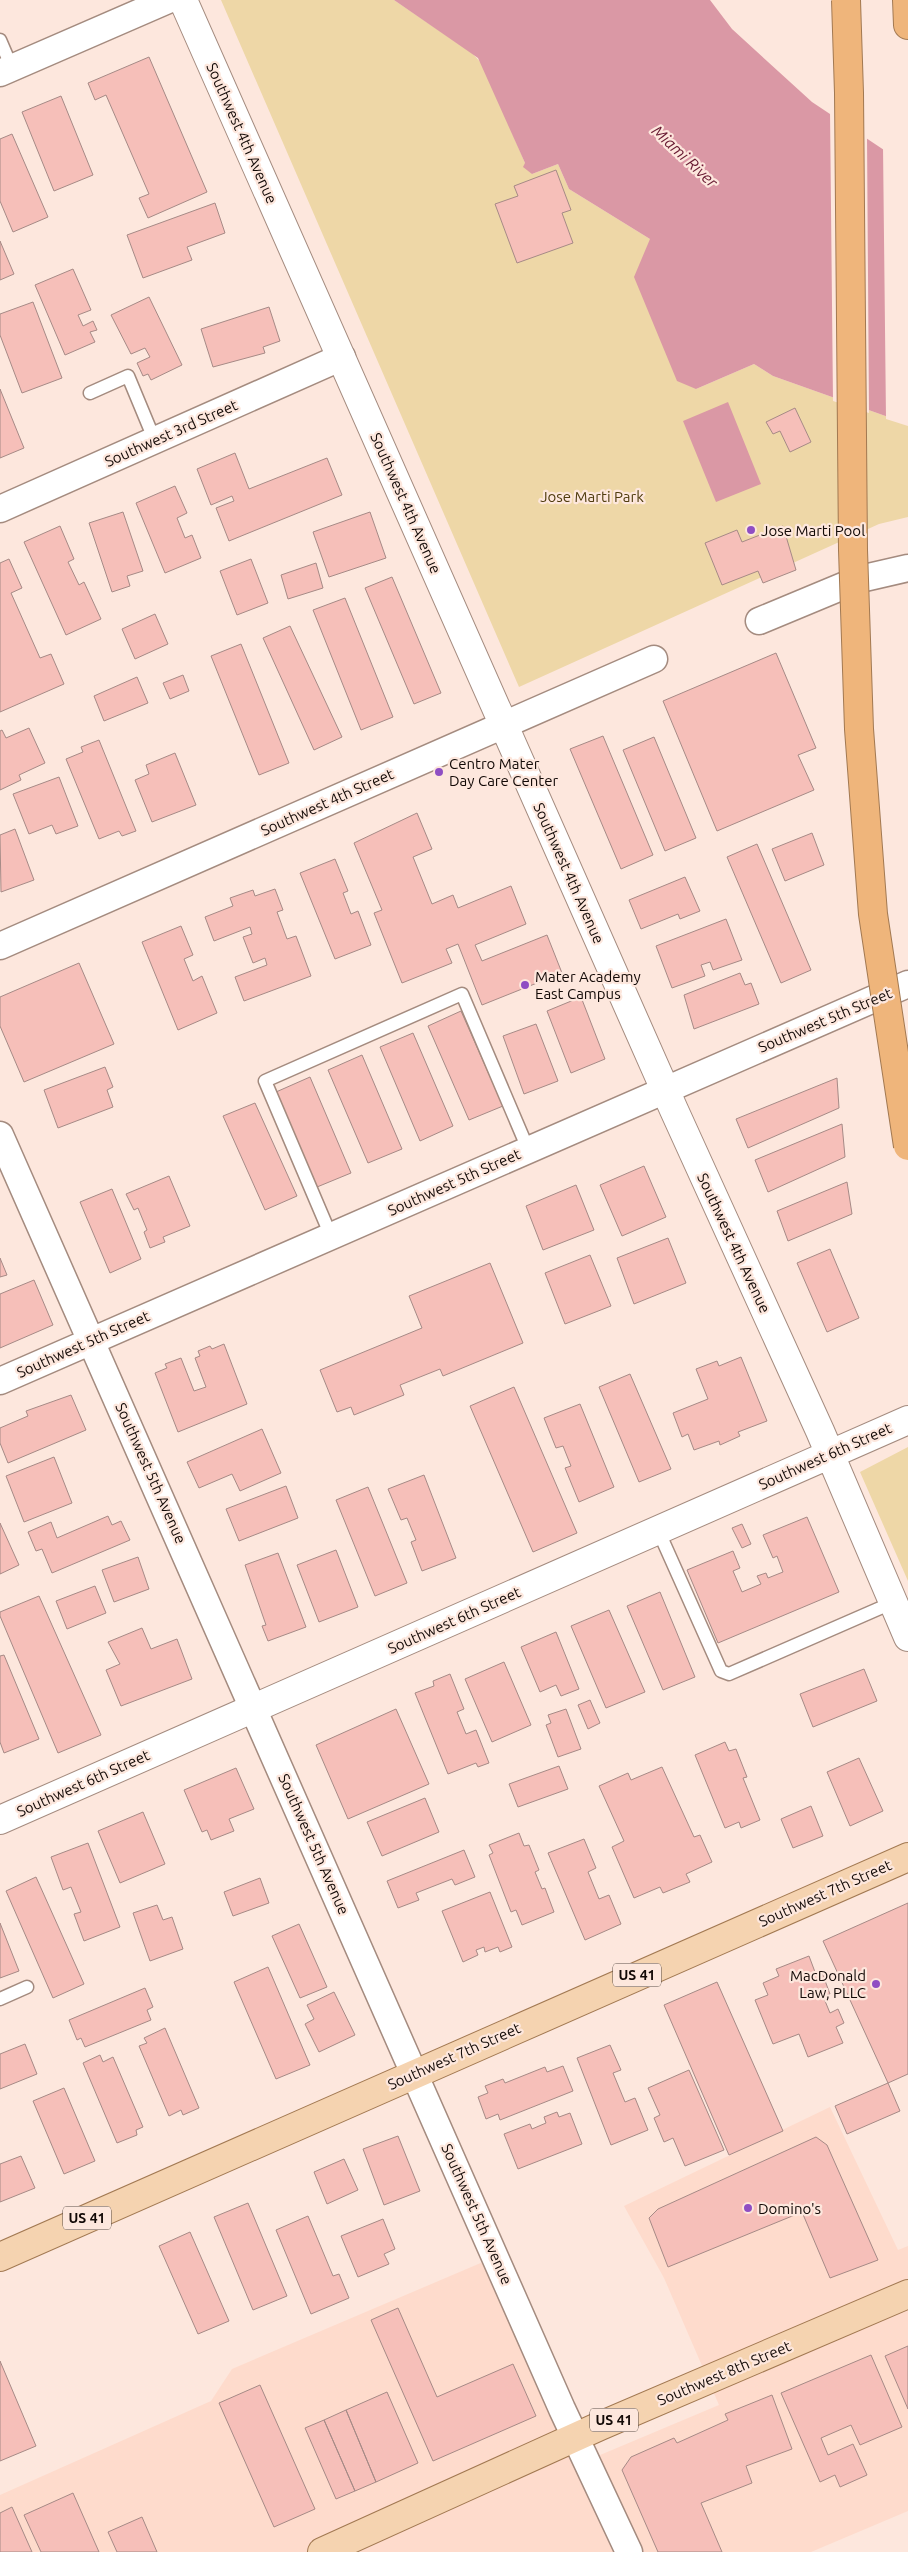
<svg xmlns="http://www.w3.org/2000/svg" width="908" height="2552" font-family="Ubuntu,sans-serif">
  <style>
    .built { fill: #fedbcc }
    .green { fill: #eed7a7 }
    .water { fill: #da98a5 }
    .pier { fill: #fde7dd }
    .building { fill: #f6bfb9; stroke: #a68a86 }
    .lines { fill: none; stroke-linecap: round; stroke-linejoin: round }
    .service-casing { stroke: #a48b7f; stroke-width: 15 }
    .minor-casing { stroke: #a48b7f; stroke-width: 29 }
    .tertiary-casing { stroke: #a48b7f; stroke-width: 30 }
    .primary-casing { stroke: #a27952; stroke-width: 30 }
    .motorway-casing { stroke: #a27952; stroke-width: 30 }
    .service { stroke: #fff; stroke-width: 12 }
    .minor { stroke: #fff; stroke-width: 26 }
    .tertiary { stroke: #fff; stroke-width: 28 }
    .primary { stroke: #f5d3b0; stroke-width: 28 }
    .motorway { stroke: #efb57b; stroke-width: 28 }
    .motorway-bridge-casing { stroke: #a27952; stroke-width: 30; stroke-linecap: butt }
    .motorway-bridge { stroke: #efb57b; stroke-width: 28 }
    .poi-dot { fill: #8f4ec3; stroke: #fde7dd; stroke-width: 2 }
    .labels { text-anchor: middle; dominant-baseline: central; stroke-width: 4.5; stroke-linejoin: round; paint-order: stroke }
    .shield { fill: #fde7dd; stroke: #584c46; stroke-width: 1 }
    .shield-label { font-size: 14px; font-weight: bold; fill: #120906 }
    .street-label { font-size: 15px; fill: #120906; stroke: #fde7dd }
    .park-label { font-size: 15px; fill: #4f3c0e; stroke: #fde7dd }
    .poi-label { font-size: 15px; fill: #120906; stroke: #fde7dd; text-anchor: start }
    .water-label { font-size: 16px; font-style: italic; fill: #671931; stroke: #fde7dd }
  </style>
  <rect width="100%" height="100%" fill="#fde7dd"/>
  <path class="built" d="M830,2107L898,2250L908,2246V2511L811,2552H0V2495L211,2401L232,2369L483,2262L574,2466L719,2405L664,2278L624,2206Z"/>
  <path class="green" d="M221,0H394L472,53L483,65L525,163L532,174L558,164L569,189L650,239L696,389L754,364L773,376L908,424V517L879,524L519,687Z
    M908,1447V1581L860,1472Z"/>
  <path class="water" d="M394,0H710L732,29L812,102L908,166V424L773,376L754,364L696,389L677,381L634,277L650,239L569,189L558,164L532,174L523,167L525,163L478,58Z
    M728,402L761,484L716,502L683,421Z"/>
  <path class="pier" d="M830,111L867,136L869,413L833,401Z
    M883,146L908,163V426L886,419Z"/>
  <path class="building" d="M149,57L207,192L148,218L139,198L149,194L106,95L95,100L88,83Z
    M61,96L93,175L54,191L22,112Z
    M12,134L48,217L13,232L0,201V139Z
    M556,170L571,210L562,213L573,243L517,263L495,204L518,196L514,186Z
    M215,203L225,233L187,247L192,260L143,278L127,235Z
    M0,241L14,274L0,280Z
    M73,269L91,310L78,315L83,326L93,321L97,330L90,332L95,342L65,355L35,285Z
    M149,297L182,365L151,380L148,374L143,376L137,363L150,357L145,348L131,354L111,315Z
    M33,302L62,378L22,393L0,335V314Z
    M269,307L280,341L263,347L265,353L213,367L201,329Z
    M0,389L24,448L0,458Z
    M795,408L811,442L790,452L780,431L773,434L766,422Z
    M235,453L249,489L327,458L342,495L229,541L216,508L234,501L232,496L211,505L197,469Z
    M175,486L187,513L177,518L185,538L192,535L201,558L165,573L136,503Z
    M123,512L143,571L127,576L130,586L112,592L89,523Z
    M370,512L386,558L329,577L313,532Z
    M60,526L74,559L68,562L79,585L84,582L101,619L66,635L24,542Z
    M783,526L796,570L763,583L758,571L722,585L705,543L737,530L742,542Z
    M9,559L22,588L11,593L40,658L51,654L64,684L0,712V563Z
    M251,559L268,603L237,615L220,571Z
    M316,563L323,588L288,599L281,575Z
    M392,577L441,693L414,704L365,588Z
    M345,598L393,717L361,730L313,610Z
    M155,614L168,644L135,659L122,629Z
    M290,626L342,737L314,750L263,638Z
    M241,644L289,763L259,775L211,656Z
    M776,653L816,748L798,755L814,790L717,831L663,701Z
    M183,675L189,691L170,699L163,683Z
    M137,677L148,703L104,721L94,696Z
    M29,728L45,763L19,775L21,780L0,790V731L2,730L6,738Z
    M603,736L653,855L621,869L570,749Z
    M654,737L696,838L665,851L623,750Z
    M99,740L136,831L122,836L119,831L99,839L66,759L83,752L81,747Z
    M175,753L196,805L152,822L135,780L149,774L146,765Z
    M59,777L78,826L56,834L52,825L29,834L13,794Z
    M417,813L432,849L413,857L432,904L453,895L458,908L511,886L526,924L475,945L482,961L547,935L562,973L482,1005L458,944L446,949L452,963L402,983L374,913L382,910L354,843Z
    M15,829L34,880L1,892L0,835Z
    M812,833L824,865L785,881L772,849Z
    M757,844L811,970L781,983L727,857Z
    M335,859L348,891L343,893L351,914L358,911L371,945L335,959L300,873Z
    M685,877L700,911L680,919L678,914L641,929L629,900Z
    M275,889L283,910L277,912L287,939L296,936L311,976L244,1001L235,977L267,965L265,958L253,963L243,937L252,934L250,927L214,941L205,917L233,906L230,898L253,890L255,896Z
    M726,919L742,960L713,970L710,962L701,965L705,976L672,988L656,946Z
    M181,926L193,955L184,959L193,981L202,976L217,1013L178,1030L142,942Z
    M79,963L114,1044L24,1082L0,1026V997Z
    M740,973L745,985L751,983L759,1004L694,1029L684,995Z
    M581,997L605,1059L571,1073L547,1011Z
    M461,1011L503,1106L469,1120L428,1026Z
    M536,1024L558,1081L524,1094L503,1036Z
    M413,1033L453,1126L420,1141L380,1047Z
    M362,1055L402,1149L368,1163L328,1070Z
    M105,1067L113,1087L107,1090L113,1107L58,1128L44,1090Z
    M310,1077L351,1173L317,1187L276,1092Z
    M837,1078L839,1108L748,1148L736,1119Z
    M255,1103L297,1196L265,1210L223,1116Z
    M842,1124L845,1157L768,1192L755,1160Z
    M644,1166L666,1217L622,1236L600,1185Z
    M169,1176L190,1226L163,1237L165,1242L150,1248L144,1232L147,1230L138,1208L134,1210L126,1194Z
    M847,1182L852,1214L788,1241L777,1211Z
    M576,1185L594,1230L543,1250L526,1206Z
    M112,1189L141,1259L110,1273L80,1202Z
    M668,1238L686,1283L634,1304L617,1258Z
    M830,1249L859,1318L827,1332L797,1263Z
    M590,1255L611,1306L565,1324L545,1273Z
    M0,1258L7,1275L0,1277Z
    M490,1263L523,1343L443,1376L440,1369L400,1385L404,1395L354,1415L351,1407L337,1412L320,1370L422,1328L409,1296Z
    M34,1280L53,1325L0,1348V1294Z
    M224,1344L247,1404L178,1432L155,1373L167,1368L165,1364L181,1358L194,1391L206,1387L195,1358L200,1356L198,1351L210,1346L212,1349Z
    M741,1357L767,1421L738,1432L740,1436L720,1445L719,1441L694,1450L688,1434L682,1437L673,1413L708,1399L696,1369L717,1361L719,1366Z
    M630,1374L671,1469L639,1482L599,1387Z
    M514,1387L577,1533L533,1552L470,1406Z
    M71,1395L86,1430L8,1463L0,1443V1428L28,1416L26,1411Z
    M580,1404L614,1487L579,1502L565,1468L571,1466L563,1446L556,1448L544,1418Z
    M262,1429L281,1473L240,1491L232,1474L199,1488L187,1462Z
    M54,1457L72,1503L24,1522L6,1476Z
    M424,1475L456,1558L422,1571L411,1542L416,1540L407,1518L401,1520L388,1489Z
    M286,1486L298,1518L239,1541L226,1509Z
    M368,1487L407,1583L375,1596L336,1500Z
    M108,1516L112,1525L121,1521L130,1540L52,1573L42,1549L36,1551L28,1532L51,1522L57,1538Z
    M807,1517L839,1592L718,1643L687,1570L733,1551L740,1568L733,1571L742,1592L761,1584L757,1576L766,1573L768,1578L783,1572L777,1556L773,1558L763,1535Z
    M0,1523L19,1565L0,1574Z
    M742,1524L751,1544L742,1548L732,1528Z
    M336,1550L358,1607L319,1622L297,1565Z
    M278,1553L306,1627L268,1641L262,1626L266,1625L245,1565Z
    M138,1557L149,1589L114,1602L102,1570Z
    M95,1586L106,1613L67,1629L56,1601Z
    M660,1592L695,1677L663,1690L627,1606Z
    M39,1596L101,1735L58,1753L0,1616V1612Z
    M609,1610L645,1692L606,1708L571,1626Z
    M142,1628L151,1649L177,1639L192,1679L121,1706L106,1670L120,1664L108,1642Z
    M556,1632L579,1689L561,1696L556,1685L540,1692L521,1647Z
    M4,1655L39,1739L4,1753L0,1742V1656Z
    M504,1662L531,1725L492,1742L465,1679Z
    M864,1669L877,1701L813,1727L800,1694Z
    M450,1674L464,1709L457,1712L466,1734L476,1730L489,1763L478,1767L476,1763L448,1774L415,1693L434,1686L433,1681Z
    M590,1700L600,1723L588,1729L578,1705Z
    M396,1709L429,1784L348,1819L316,1745Z
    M566,1709L581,1749L558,1757L546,1725L551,1723L548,1715Z
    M725,1742L729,1751L736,1749L747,1777L743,1778L760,1820L741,1828L739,1822L725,1828L695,1755Z
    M859,1758L883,1811L850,1826L827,1772Z
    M559,1766L568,1789L518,1807L509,1784Z
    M662,1767L694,1837L700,1835L712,1862L686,1874L690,1882L663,1893L660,1887L634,1898L612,1847L624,1841L599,1786L628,1773L631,1780Z
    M236,1768L254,1809L229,1819L234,1831L211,1840L207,1830L202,1832L184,1790Z
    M425,1798L439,1832L382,1856L367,1822Z
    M811,1806L823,1836L793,1848L781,1819Z
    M143,1812L165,1864L120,1883L98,1831Z
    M519,1833L524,1846L529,1845L539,1870L535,1872L542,1889L545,1888L554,1912L522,1925L516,1910L511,1912L489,1855L493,1853L489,1845Z
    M584,1839L596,1868L588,1872L599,1899L609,1895L621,1924L585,1940L548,1853Z
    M88,1843L120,1927L84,1941L74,1914L81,1912L71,1887L63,1890L51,1857Z
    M464,1850L475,1877L455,1885L452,1879L416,1893L419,1900L398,1908L387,1881Z
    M36,1877L84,1984L53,1998L6,1891Z
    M260,1878L269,1903L233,1916L224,1892Z
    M490,1892L512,1947L500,1952L498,1947L485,1952L484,1947L476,1950L478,1955L463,1962L442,1911Z
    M908,1903V2074L888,2083L823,1941Z
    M157,1905L163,1920L172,1917L183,1949L150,1961L133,1913Z
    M0,1923L19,1971L0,1978Z
    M299,1924L327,1987L300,1998L272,1936Z
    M809,1956L815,1972L821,1970L830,1994L823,1996L830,2013L838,2009L844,2023L836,2027L843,2043L808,2057L799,2034L773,2044L755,2000L768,1995L763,1983L779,1976L776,1969Z
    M268,1967L310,2065L276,2079L234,1982Z
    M717,1982L783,2131L729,2155L664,2005Z
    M145,1988L153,2007L147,2010L151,2020L85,2047L81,2038L77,2040L69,2020Z
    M334,1992L355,2035L319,2052L305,2024L314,2019L307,2005Z
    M165,2028L199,2108L183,2115L181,2110L169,2116L139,2046L147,2043L144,2038Z
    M25,2044L37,2074L0,2089V2054Z
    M610,2045L621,2070L613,2073L625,2102L635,2098L648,2130L611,2145L577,2058Z
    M100,2055L103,2062L113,2057L143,2127L136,2130L137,2135L117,2143L83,2063Z
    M563,2066L573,2091L500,2120L498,2114L486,2119L478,2097L488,2093L485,2086L503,2079L505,2083L545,2067L547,2072Z
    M689,2070L724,2150L685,2166L673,2138L664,2142L654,2118L660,2115L648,2088Z
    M888,2083L900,2111L847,2134L835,2106Z
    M64,2088L95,2161L64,2174L33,2101Z
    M557,2112L559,2117L570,2113L582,2144L518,2169L504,2134L530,2124L532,2129L546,2123L544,2117Z
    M398,2136L420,2191L384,2205L363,2149Z
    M816,2137L827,2145L878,2260L830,2278L802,2212L668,2267L649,2218L658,2209Z
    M21,2156L35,2188L0,2202V2164Z
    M344,2159L358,2190L327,2204L314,2172Z
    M248,2203L287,2296L253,2310L214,2217Z
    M308,2216L333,2276L339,2274L349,2298L311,2314L276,2230Z
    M383,2219L395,2249L384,2254L389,2264L358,2277L341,2236Z
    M190,2232L229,2321L198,2334L159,2246Z
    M398,2308L437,2397L513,2364L536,2416L433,2461L371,2320Z
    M908,2346V2409L885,2356Z
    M871,2355L902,2427L860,2445L851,2425L821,2438L828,2455L853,2444L867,2475L840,2487L835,2475L820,2482L781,2393Z
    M0,2361L36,2446L0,2461Z
    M260,2385L315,2509L274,2527L219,2403Z
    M387,2392L418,2463L376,2482L346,2410Z
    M772,2395L792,2449L746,2466L752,2483L701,2503L722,2552H658L622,2470L631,2457L674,2438L677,2443L728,2420L725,2414Z
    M346,2410L376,2482L355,2491L324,2420Z
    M324,2420L355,2491L336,2499L305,2428Z
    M73,2493L99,2552H41L24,2515Z
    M12,2507L32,2552H0V2513Z
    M142,2517L157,2552H117L108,2532Z"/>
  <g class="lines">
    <defs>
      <path id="service" d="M0,40L12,68
        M90,393L128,376L155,441
        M331,1236L265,1081L462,994L528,1149
        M658,1530L721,1671L729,1674L894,1602
        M0,1999L27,1987"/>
      <path id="minor" d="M0,73L168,0
        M0,509L342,357
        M759,621L860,579L908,568
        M0,946L654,659
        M0,1135L562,2409L629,2552
        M0,1381L908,984"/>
      <path id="tertiary" d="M183,0L674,1110L820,1431L908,1637
        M0,1820L908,1420"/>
      <path id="primary" d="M0,2257L908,1857
        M322,2552L600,2426L908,2294"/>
      <path id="motorway" d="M907,0L908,25"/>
    </defs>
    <use href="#service" class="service-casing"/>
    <use href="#minor" class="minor-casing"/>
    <use href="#tertiary" class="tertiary-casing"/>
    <use href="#primary" class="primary-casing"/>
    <use href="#motorway" class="motorway-casing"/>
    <use href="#service" class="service"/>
    <use href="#minor" class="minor"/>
    <use href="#tertiary" class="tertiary"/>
    <use href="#primary" class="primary"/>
    <use href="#motorway" class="motorway"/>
    <defs>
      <path id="motorway-bridge" d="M846,0L849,93L853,550L859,729L873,914L908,1146"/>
    </defs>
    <use href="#motorway-bridge" class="motorway-bridge-casing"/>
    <use href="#motorway-bridge" class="motorway-bridge"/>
  </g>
  <g class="poi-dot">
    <circle cx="751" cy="530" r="5"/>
    <circle cx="439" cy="772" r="5"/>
    <circle cx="525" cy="985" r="5"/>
    <circle cx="876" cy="1984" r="5"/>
    <circle cx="748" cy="2208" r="5"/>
  </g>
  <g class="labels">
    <g class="shield">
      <rect x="613" y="1963.5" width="48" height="23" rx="4"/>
      <rect x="63" y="2206.5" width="48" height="23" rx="4"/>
      <rect x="590" y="2408.5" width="48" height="23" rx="4"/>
    </g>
    <g class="shield-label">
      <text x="637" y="1975">US 41</text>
      <text x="87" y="2218">US 41</text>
      <text x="614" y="2420">US 41</text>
    </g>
    <g class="street-label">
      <text transform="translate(242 133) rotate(66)">Southwest 4th Avenue</text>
      <text transform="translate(171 433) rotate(-24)">Southwest 3rd Street</text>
      <text transform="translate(406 503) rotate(66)">Southwest 4th Avenue</text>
      <text transform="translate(327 802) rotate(-24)">Southwest 4th Street</text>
      <text transform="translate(569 873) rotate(66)">Southwest 4th Avenue</text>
      <text transform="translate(825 1020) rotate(-23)">Southwest 5th Street</text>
      <text transform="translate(454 1182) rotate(-24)">Southwest 5th Street</text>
      <text transform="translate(734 1243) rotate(65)">Southwest 4th Avenue</text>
      <text transform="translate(83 1344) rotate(-24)">Southwest 5th Street</text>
      <text transform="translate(825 1456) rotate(-24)">Southwest 6th Street</text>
      <text transform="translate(151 1473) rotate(66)">Southwest 5th Avenue</text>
      <text transform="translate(454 1620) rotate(-24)">Southwest 6th Street</text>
      <text transform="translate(83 1783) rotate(-24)">Southwest 6th Street</text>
      <text transform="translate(314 1844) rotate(66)">Southwest 5th Avenue</text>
      <text transform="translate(825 1893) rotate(-24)">Southwest 7th Street</text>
      <text transform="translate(454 2056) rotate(-24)">Southwest 7th Street</text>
      <text transform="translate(477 2214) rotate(66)">Southwest 5th Avenue</text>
      <text transform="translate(724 2373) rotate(-23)">Southwest 8th Street</text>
    </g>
    <g class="park-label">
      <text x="592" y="496">Jose Marti Park</text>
    </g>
    <g class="poi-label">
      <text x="761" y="530">Jose Marti Pool</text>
      <text x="449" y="763">Centro Mater<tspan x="449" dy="17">Day Care Center</tspan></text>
      <text x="535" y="976">Mater Academy<tspan x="535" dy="17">East Campus</tspan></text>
      <text x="866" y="1975" text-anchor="end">MacDonald<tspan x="866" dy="17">Law, PLLC</tspan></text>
      <text x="758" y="2208">Domino's</text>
    </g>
    <g class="water-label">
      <text transform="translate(685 156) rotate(43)">Miami River</text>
    </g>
  </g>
</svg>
